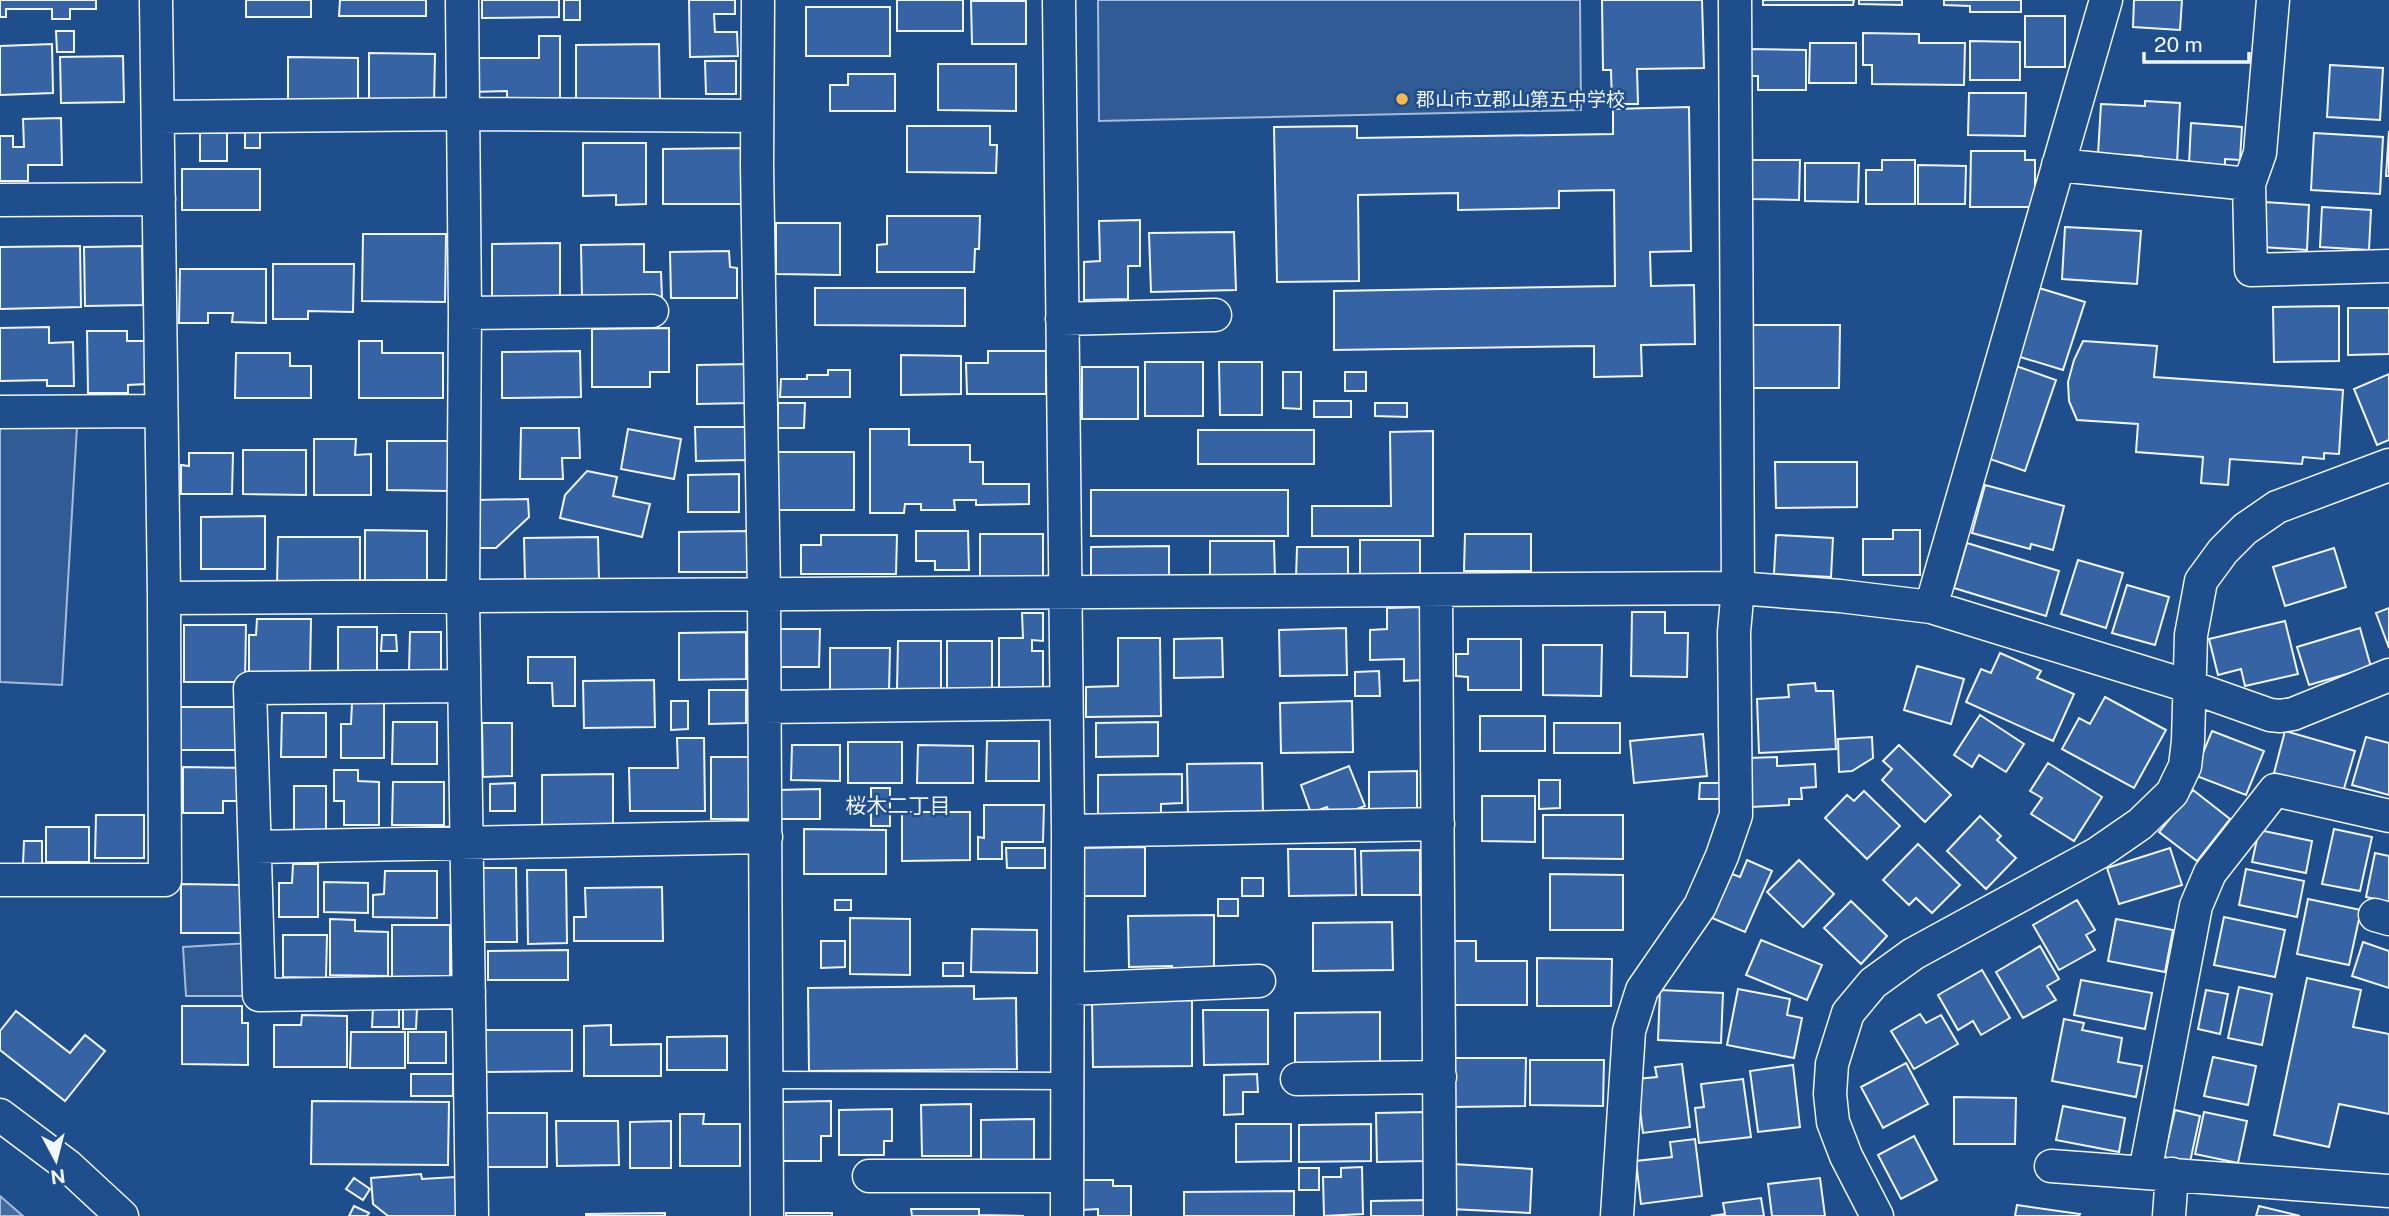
<svg xmlns="http://www.w3.org/2000/svg" width="2389" height="1216" font-family="'Public Sans','Noto Sans JP',sans-serif">
  <style>
    .built { fill: #305b95; stroke: #a8bbd7; stroke-width: 2 }
    .water { fill: #446ba0; stroke: #a8bbd7; stroke-width: 2 }
    .building { fill: #3563a3; stroke: #f2f6ff; stroke-width: 2 }
    .lines { fill: none; stroke-linecap: round; stroke-linejoin: round }
    .lane-casing { stroke: #f2f6ff; stroke-width: 19 }
    .street-casing { stroke: #f2f6ff; stroke-width: 35 }
    .lane { stroke: #1f4e8c; stroke-width: 16 }
    .street { stroke: #1f4e8c; stroke-width: 32 }
    .poi-dot { fill: #ffb74d; stroke: #1f4e8c; stroke-width: 2.5 }
    .labels { text-anchor: middle; dominant-baseline: central; stroke-width: 5; stroke-linejoin: round; paint-order: stroke }
    .poi-label { font-size: 19px; fill: #f2f6ff; stroke: #1f4e8c; text-anchor: start }
    .neighbourhood-label { font-size: 21px; fill: #f2f6ff; stroke: #1f4e8c }
  </style>
  <rect width="100%" height="100%" fill="#1f4e8c"/>
  <path class="built" d="M1098,0H1580L1581,110L1099,121Z
    M0,424L77,426L62,685L0,682Z
    M249,943L250,996H186L183,947Z"/>
  <path class="water" d="M0,1196L23,1216H0Z"/>
  <path class="building" d="M0,0H96V9H70V19H52V9H6V17H0Z
    M246,0H311V17H246Z
    M340,0H426V16H339Z
    M482,0H559V17L482,18Z
    M564,0H580V20H564Z
    M689,0H735V14H714L715,32H737L738,56L690,57Z
    M897,0H963V31H897Z
    M1602,0H1702L1704,68L1637,69L1638,104H1612L1611,70H1603Z
    M1763,0H1854L1853,5H1763Z
    M1859,0H1902V5L1859,4Z
    M1944,0H2021V12H1970V6L1944,5Z
    M2134,0H2182L2180,30L2133,27Z
    M971,1H1026V44H972Z
    M806,7H890V56H806Z
    M2025,16H2065V67H2025Z
    M56,31H74V52H57Z
    M1863,33L1919,34V43H1965L1964,85L1872,84V65H1863Z
    M539,36H560V102L507,103V91L472,92L471,58H539Z
    M1970,41L2020,42V80H1970Z
    M1810,43H1856V83H1809Z
    M52,44L53,93L0,95V46Z
    M659,44L660,99L576,100V45Z
    M1749,49L1806,50V90H1758V76H1749Z
    M369,53L435,54L434,104H369Z
    M123,56L124,102L61,103L60,57Z
    M288,57L358,58V101H288Z
    M705,61H736V94H706Z
    M938,64H1016V111L938,110Z
    M2330,65L2383,68L2380,120L2327,117Z
    M848,74H895V111H830V85H848Z
    M1969,93H2026L2025,136L1968,135Z
    M2145,101L2180,103L2177,163L2142,161V156L2098,154L2101,104L2145,106Z
    M1689,107L1691,251L1650,252L1651,286L1694,285L1695,344L1641,345L1642,376L1594,377V346L1334,350V291L1615,286L1614,190L1559,191V208L1458,210V193L1358,195L1359,281L1277,282L1274,127L1357,126V138L1613,134V109Z
    M61,118L62,165H28V181H0V136H13V147H24L23,119Z
    M2191,123L2242,127L2240,160L2225,159V166L2189,164Z
    M907,126H990V145H997L996,173L907,172Z
    M245,128H260V148H245Z
    M2389,131V176H2386Z
    M200,133H227V161H200Z
    M2314,133L2383,137L2380,194L2311,190Z
    M583,143H646V204L616,205V195L583,196Z
    M743,148L744,204H663V149Z
    M1971,151H2025V160H2035V207H1970Z
    M1749,160H1800L1799,200L1749,199Z
    M1882,160H1915V204H1866V170H1882Z
    M1805,163H1859L1858,202L1805,201Z
    M1918,165L1966,166L1965,204H1918Z
    M182,169H260V210H182Z
    M2264,202L2309,205L2307,250L2262,247Z
    M2322,207L2371,210L2369,250L2320,247Z
    M887,216H980L979,249H975L974,272H877V245L887,244Z
    M1140,220V266H1128V299L1084,300V262L1100,261L1099,221Z
    M776,223H840V275L776,274Z
    M2065,227L2141,231L2137,284L2062,279Z
    M1234,232L1236,290L1151,292L1149,233Z
    M363,234H446L445,302L362,301Z
    M560,243V297L492,298V244Z
    M644,244V272H661L662,298H582L581,245Z
    M80,246L81,307L0,309V247Z
    M142,246L143,305L85,306L84,247Z
    M729,251L730,267L737,268V298H671L670,252Z
    M273,264H354L353,312L308,311V319H273Z
    M180,269H266V323L232,322L233,313H208V323H179Z
    M815,288H965V326L815,325Z
    M2039,288L2085,302L2063,370L2017,356Z
    M2339,306V361L2274,362L2273,307Z
    M2348,308H2389V354L2348,355Z
    M1747,325H1840L1839,388H1747Z
    M49,327V343L73,342L74,386H47V380L0,381V328Z
    M669,328V372H650V387H592V329Z
    M87,331H127V341H146L147,384L128,385V393H88Z
    M359,341H382V353H443V398H359Z
    M2083,341L2157,346L2154,377L2343,390L2339,454L2324,453V459L2303,457L2302,464L2230,459L2228,485L2201,483L2203,457L2136,452L2138,424L2077,420L2069,401L2068,382L2074,360Z
    M580,351L581,397L502,398V352Z
    M988,351H1046V394H967L966,363H988Z
    M236,353H290V366H311V398H235Z
    M901,355L961,356V394L901,395Z
    M1145,362H1203V416H1145Z
    M1219,362H1262V415H1220Z
    M749,364L750,403L697,404V365Z
    M2016,366L2056,380L2025,471L1984,457Z
    M1082,367H1138V419H1082Z
    M828,370H850V397H780L781,379H807V375H828Z
    M1283,372H1301V409L1283,408Z
    M1345,372H1366V391H1345Z
    M2389,374V440L2377,445L2354,389Z
    M1314,401H1351V417H1314Z
    M778,403H805L804,428H778Z
    M1375,403H1407V417L1375,416Z
    M695,427H747L748,460L696,461Z
    M521,428H579L580,458H562L563,479H520Z
    M628,429L681,439L674,479L621,469Z
    M870,429H909V445H970V462H983V484H1029V504L976,505V500H954L955,510H921V504H905L904,513H870Z
    M1198,430H1314V464H1198Z
    M1433,431V536H1312V506H1391L1390,432Z
    M314,439H356L355,455L371,454V495H314Z
    M387,441H448V491L387,490Z
    M243,450H306V495L243,494Z
    M778,452H854V510H778Z
    M189,453H233L232,494H181V465L189,466Z
    M1775,462H1857V507L1776,508Z
    M587,471L617,477L613,496L650,504L642,537L560,518L565,495Z
    M739,474V512H688V475Z
    M1985,485L2064,506L2053,550L2031,544L2030,549L1972,533Z
    M1091,490H1288V536H1091Z
    M528,499L529,517L496,548H478L476,500Z
    M265,516V569H201V517Z
    M365,530L427,531V581H365Z
    M1893,530H1920V575H1863V539H1893Z
    M747,531L748,572H679V532Z
    M916,531H968L969,570H935V561H916Z
    M980,534H1043V579H980Z
    M1465,534H1531V571H1464Z
    M821,535H897L896,574H801V545H821Z
    M1776,535L1833,538L1831,577L1774,574Z
    M278,537H360V585H277Z
    M598,537L599,580L525,581L524,538Z
    M1360,540H1420V574L1360,575Z
    M1210,541H1274L1275,578H1210Z
    M1967,543L2059,571L2046,616L1954,588Z
    M1169,546V578H1091V547Z
    M1297,547H1348V579H1296Z
    M2334,548L2346,587L2285,606L2273,567Z
    M2078,560L2123,573L2106,628L2061,614Z
    M2127,585L2169,597L2155,645L2112,633Z
    M1423,607L1424,680L1404,681V659L1370,660V630L1387,629V608Z
    M2389,608V648L2376,613Z
    M1632,612H1665V633H1688L1687,677L1631,676Z
    M1022,613H1043V641L1032,640V651H1043V690H999V638H1023Z
    M257,619H311L310,674H249V635H256Z
    M2285,621L2298,674L2245,686L2241,669L2218,675L2209,639Z
    M184,625H246L245,682H184Z
    M338,627H377V671H338Z
    M1346,628L1347,675L1280,676L1279,630Z
    M2360,628L2371,667L2309,685L2297,647Z
    M777,629H820L819,667H777Z
    M410,632H441V671H409Z
    M746,632V679L679,680V633Z
    M382,635H396L397,651H381Z
    M1118,638H1160L1161,716L1086,717V687L1118,686Z
    M1222,638L1223,677L1174,678V639Z
    M1468,639H1521V690H1468V677L1456,676V654H1468Z
    M898,641H941V690L897,689Z
    M947,641H992V691H947Z
    M1543,645H1602L1601,696L1543,695Z
    M830,648H890L889,692L830,691Z
    M2000,653L2041,671L2037,678L2074,694L2053,741L1966,702L1981,669L1991,673Z
    M528,657H575V706H553L552,683H528Z
    M1917,666L1964,679L1951,724L1904,710Z
    M1379,671L1380,696H1355V672Z
    M654,680L655,727L584,728L583,681Z
    M1815,683L1816,691H1833L1836,749L1759,753L1757,699L1789,697L1788,685Z
    M709,690H746V723L709,724Z
    M2105,697L2166,730L2134,788L2062,749L2079,718L2090,724Z
    M671,701H688V729L671,730Z
    M1352,701L1353,752L1281,753L1280,703Z
    M352,703H384V758H341V724H351Z
    M178,707H243V750H178Z
    M282,713H326V757H281Z
    M1980,715L2024,744L2006,772L1979,755L1972,767L1954,755Z
    M1480,716H1545V751H1480Z
    M393,722H437V764H392Z
    M1158,722V756L1096,757V723Z
    M482,723H512V776L483,777Z
    M1554,723H1620V753H1554Z
    M2212,731L2264,751L2246,795L2194,775Z
    M2285,731L2355,751L2343,792L2274,773Z
    M1703,734L1707,776L1634,783L1630,741Z
    M1872,737L1873,758L1852,771L1839,772L1838,739Z
    M2366,737L2389,743V795L2352,785Z
    M677,738H704L705,811H630L629,768H678Z
    M987,741H1039V781H986Z
    M848,742H902V783H848Z
    M792,745H840V781L791,780Z
    M918,745L973,746V783H917Z
    M1899,745L1951,795L1925,822L1882,780L1892,769L1883,761Z
    M711,757H752V819H711Z
    M1777,757V766L1815,764L1816,787L1801,788L1802,799H1789V805L1751,807L1749,758Z
    M1262,763L1263,814L1188,816L1187,764Z
    M2048,763L2102,797L2074,841L2031,814L2042,798L2030,791Z
    M1349,766L1365,806L1332,818L1327,807L1311,813L1301,785Z
    M183,767L247,768L246,801H223V813H183Z
    M334,770H358V781L379,782V825H344V801H334Z
    M1417,771V817H1369V772Z
    M613,774V829H542V775Z
    M1182,774V803L1161,804V818L1098,819V775Z
    M1539,780H1560V808L1539,809Z
    M393,782H444V825H392Z
    M515,783V811H490V784Z
    M1700,783H1728V799H1699Z
    M294,786H326V830H294Z
    M871,788H890V826H871Z
    M820,789V819H776V790Z
    M2193,790L2230,819L2197,861L2159,832Z
    M1864,791L1900,826L1867,859L1825,818L1847,795L1854,801Z
    M1482,796H1535V842L1482,841Z
    M984,805H1044L1043,842H1002V859H978V837L984,838Z
    M902,812H970V860L902,861Z
    M96,815H144V858H95Z
    M1543,815H1623V859L1543,858Z
    M1980,816L2001,836L1997,840L2016,858L1986,889L1947,851Z
    M46,827H89V862H46Z
    M804,829L886,830V874H804Z
    M2334,829L2372,837L2360,891L2322,884Z
    M2259,830L2312,841L2306,873L2252,862Z
    M24,841H42V865L23,864Z
    M1918,844L1960,885L1932,913L1916,898L1909,905L1883,880Z
    M1145,847V896H1083L1082,848Z
    M1006,848H1045V868H1007Z
    M2170,848L2182,885L2119,904L2107,868Z
    M1288,849H1355L1356,895L1289,896Z
    M1420,850V895H1362L1361,851Z
    M2375,853L2389,856V902L2366,897Z
    M1747,860L1772,871L1745,932L1712,918L1732,874L1740,877Z
    M1799,860L1834,894L1803,927L1767,892Z
    M293,864H318V917H279V883H292Z
    M482,868H516L517,942H483Z
    M2246,869L2304,881L2297,917L2239,905Z
    M527,870H566L567,943L528,944Z
    M385,871H437V918L373,917V895L384,894Z
    M1550,874L1623,875V930H1550Z
    M1242,878H1263V896H1242Z
    M324,882L368,883V913L324,912Z
    M181,884L241,885V933H181Z
    M662,887L663,941H574V917H586L585,888Z
    M1218,899H1238V916H1218Z
    M2308,899L2361,910L2349,965L2297,954Z
    M835,900H851V910H835Z
    M2077,900L2095,930L2086,935L2095,950L2059,970L2033,925Z
    M1851,901L1887,936L1861,964L1824,928Z
    M1214,915V972H1172V966L1129,967L1128,916Z
    M2224,917L2285,930L2275,977L2214,965Z
    M850,918L910,919V975L850,974Z
    M330,919L355,920V931L388,932V976L330,975Z
    M2116,919L2173,930L2165,972L2108,961Z
    M1392,922L1393,970L1313,971V923Z
    M392,925H450V979H392Z
    M972,929L1037,930V973L971,972Z
    M283,935H327L326,978L283,977Z
    M1761,940L1822,965L1807,1000L1746,975Z
    M821,941H845V967L821,968Z
    M1448,941H1476V961H1527V1005H1455V973L1448,972Z
    M2363,942L2389,951V988L2352,976Z
    M2040,946L2059,979L2047,986L2056,1000L2023,1018L1996,972Z
    M568,950V980H488V951Z
    M1537,958L1612,959L1611,1006H1537Z
    M943,963H963V976H943Z
    M1982,970L2010,1018L1981,1035L1973,1021L1958,1030L1938,995Z
    M2307,978L2361,990L2353,1027L2389,1034V1114L2339,1104L2329,1147L2274,1135Z
    M2081,980L2152,993L2145,1029L2074,1015Z
    M974,986V999L1016,998L1017,1069L809,1071L808,988Z
    M2239,987L2272,994L2262,1045L2228,1038Z
    M1738,989L1790,999L1787,1015L1802,1018L1794,1058L1727,1045Z
    M1660,990L1723,993L1721,1043L1658,1040Z
    M2206,990L2228,994L2220,1034L2198,1029Z
    M1192,1000V1066L1093,1067L1092,1001Z
    M182,1006H242V1023H248V1065L182,1064Z
    M373,1007H399V1027H372Z
    M403,1008H417L416,1029H403Z
    M1203,1010H1268V1064L1204,1065Z
    M16,1011L70,1053L85,1035L105,1051L65,1101L0,1050V1031Z
    M1380,1012V1068L1295,1069V1013Z
    M1920,1014L1926,1023L1941,1015L1958,1044L1914,1069L1891,1031Z
    M302,1015L347,1016V1067H274V1025H301Z
    M2064,1019L2084,1023L2082,1030L2122,1038L2118,1062L2142,1066L2136,1097L2052,1081Z
    M611,1025V1045L661,1044V1076H584V1026Z
    M484,1030H572V1071L485,1072Z
    M351,1032H405V1068H350Z
    M408,1032H446V1063H408Z
    M727,1036V1070H667V1037Z
    M2213,1057L2256,1066L2248,1105L2204,1096Z
    M1454,1058H1526L1525,1106L1453,1107Z
    M1530,1060H1604L1603,1106L1530,1105Z
    M1906,1063L1928,1104L1883,1128L1861,1087Z
    M1682,1064L1690,1127L1643,1133L1636,1079L1657,1077L1655,1067Z
    M1793,1065L1800,1127L1758,1132L1750,1071Z
    M411,1074H453V1096H411Z
    M1257,1074L1258,1092H1243V1114L1224,1115V1075Z
    M1743,1079L1751,1137L1699,1143L1695,1108L1704,1107L1701,1084Z
    M1954,1097L2016,1098L2015,1144H1954Z
    M312,1101L449,1102L448,1165L311,1164Z
    M831,1101V1136H821V1161H783V1102Z
    M971,1104V1156H922L921,1105Z
    M2063,1106L2125,1118L2119,1152L2056,1140Z
    M892,1109V1141H884V1155H839V1110Z
    M2175,1110L2200,1116L2190,1162L2164,1157Z
    M1425,1112L1426,1161L1377,1162L1376,1113Z
    M2204,1112L2247,1121L2238,1163L2195,1154Z
    M487,1113H547V1167H487Z
    M680,1114H704L703,1124H740V1166H680Z
    M1034,1119V1160H981V1120Z
    M556,1121H618L619,1165L557,1166Z
    M671,1121V1168H630V1122Z
    M1236,1124H1291V1161L1236,1162Z
    M1371,1124V1161L1299,1162V1125Z
    M1914,1136L1937,1180L1901,1199L1878,1155Z
    M1695,1139L1702,1196L1641,1204L1636,1161L1672,1157L1670,1142Z
    M1453,1164L1532,1169L1530,1213L1451,1209Z
    M1362,1167L1363,1214L1324,1216L1323,1177H1341V1168Z
    M1299,1168H1319V1190H1299Z
    M421,1174L422,1179L455,1177L457,1216H388L373,1204L371,1178Z
    M354,1178L370,1189L363,1200L346,1189Z
    M1820,1178L1825,1216H1772L1768,1184Z
    M1080,1180H1113V1186H1131V1216H1098V1209L1081,1210Z
    M1294,1191V1216H1184V1192Z
    M1761,1198L1764,1216H1711L1725,1214L1723,1203Z
    M1428,1200V1216H1371V1201Z
    M2017,1205L2080,1214L2079,1216H2015Z
    M354,1206L369,1213L367,1216H349Z
    M2259,1206L2300,1216H2256Z
    M911,1209H979V1215L1024,1216H912Z
    M665,1213V1216H586V1214Z
    M786,1213H832V1216H786Z"/>
  <g class="lines">
    <defs>
      <path id="lane" d="M767,1080L1068,1081"/>
      <path id="street" d="M462,0L465,313L463,597L472,1216
        M758,0L757,165L764,593L767,1216
        M1059,0L1068,831L1067,1216
        M158,117L463,114L757,116
        M2058,165L2249,184L2251,270L2389,266
        M2249,184L2260,153L2273,0
        M0,200L159,199
        M465,313L652,311
        M1062,319L1215,315
        M0,412L160,411
        M1436,590L1440,1216
        M164,598L1738,588L1840,596L1931,607L2188,686L2270,715L2280,716L2293,714L2389,675
        M1931,607L2106,0
        M464,686L250,688L259,995L469,992
        M765,707L1065,703
        M1068,831L1438,824
        M255,847L766,837
        M0,880H165L164,598L156,0
        M2375,915L2389,919
        M1068,989L1259,981
        M1297,1079L1440,1077
        M0,1115L68,1166L122,1216
        M2051,1166L2389,1191
        M2145,1172L2196,906L2210,873L2275,790L2389,816
        M869,1176H1067
        M1617,1216L1629,1031L1642,990L1700,906L1722,856L1736,815L1734,632L1738,588L1735,0
        M1877,1216L1846,1156L1833,1122L1830,1094L1832,1064L1848,1013L1873,983L1913,954L2098,853L2140,824L2172,793L2185,766L2188,741L2191,635L2201,581L2223,551L2245,529L2277,507L2389,465
        M2169,1216L2172,1174"/>
    </defs>
    <use href="#lane" class="lane-casing"/>
    <use href="#street" class="street-casing"/>
    <use href="#lane" class="lane"/>
    <use href="#street" class="street"/>
  </g>
  <circle class="poi-dot" cx="1402" cy="99" r="7"/>
  <g class="labels">
    <g class="poi-label">
      <text x="1416" y="99">郡山市立郡山第五中学校</text>
    </g>
    <g class="neighbourhood-label">
      <text x="898" y="805">桜木二丁目</text>
    </g>
  </g>
  <g transform="translate(56 1160) rotate(173)" stroke="#1f4e8c" stroke-width="5" paint-order="stroke">
  <path d="M0-5L12 26L0 18L-12 26Z" fill="#f2f6ff"/>
  <text y="-10" font-size="19" font-weight="bold" text-anchor="middle" fill="#f2f6ff">N</text>
  </g>
  <path d="M2144 52v10h105v-10" fill="none" stroke="#f2f6ff" stroke-width="3.5"/>
  <text x="2154" y="52" font-size="21" fill="#f2f6ff" stroke="#1f4e8c" stroke-width="5" paint-order="stroke">20 m</text>
</svg>
